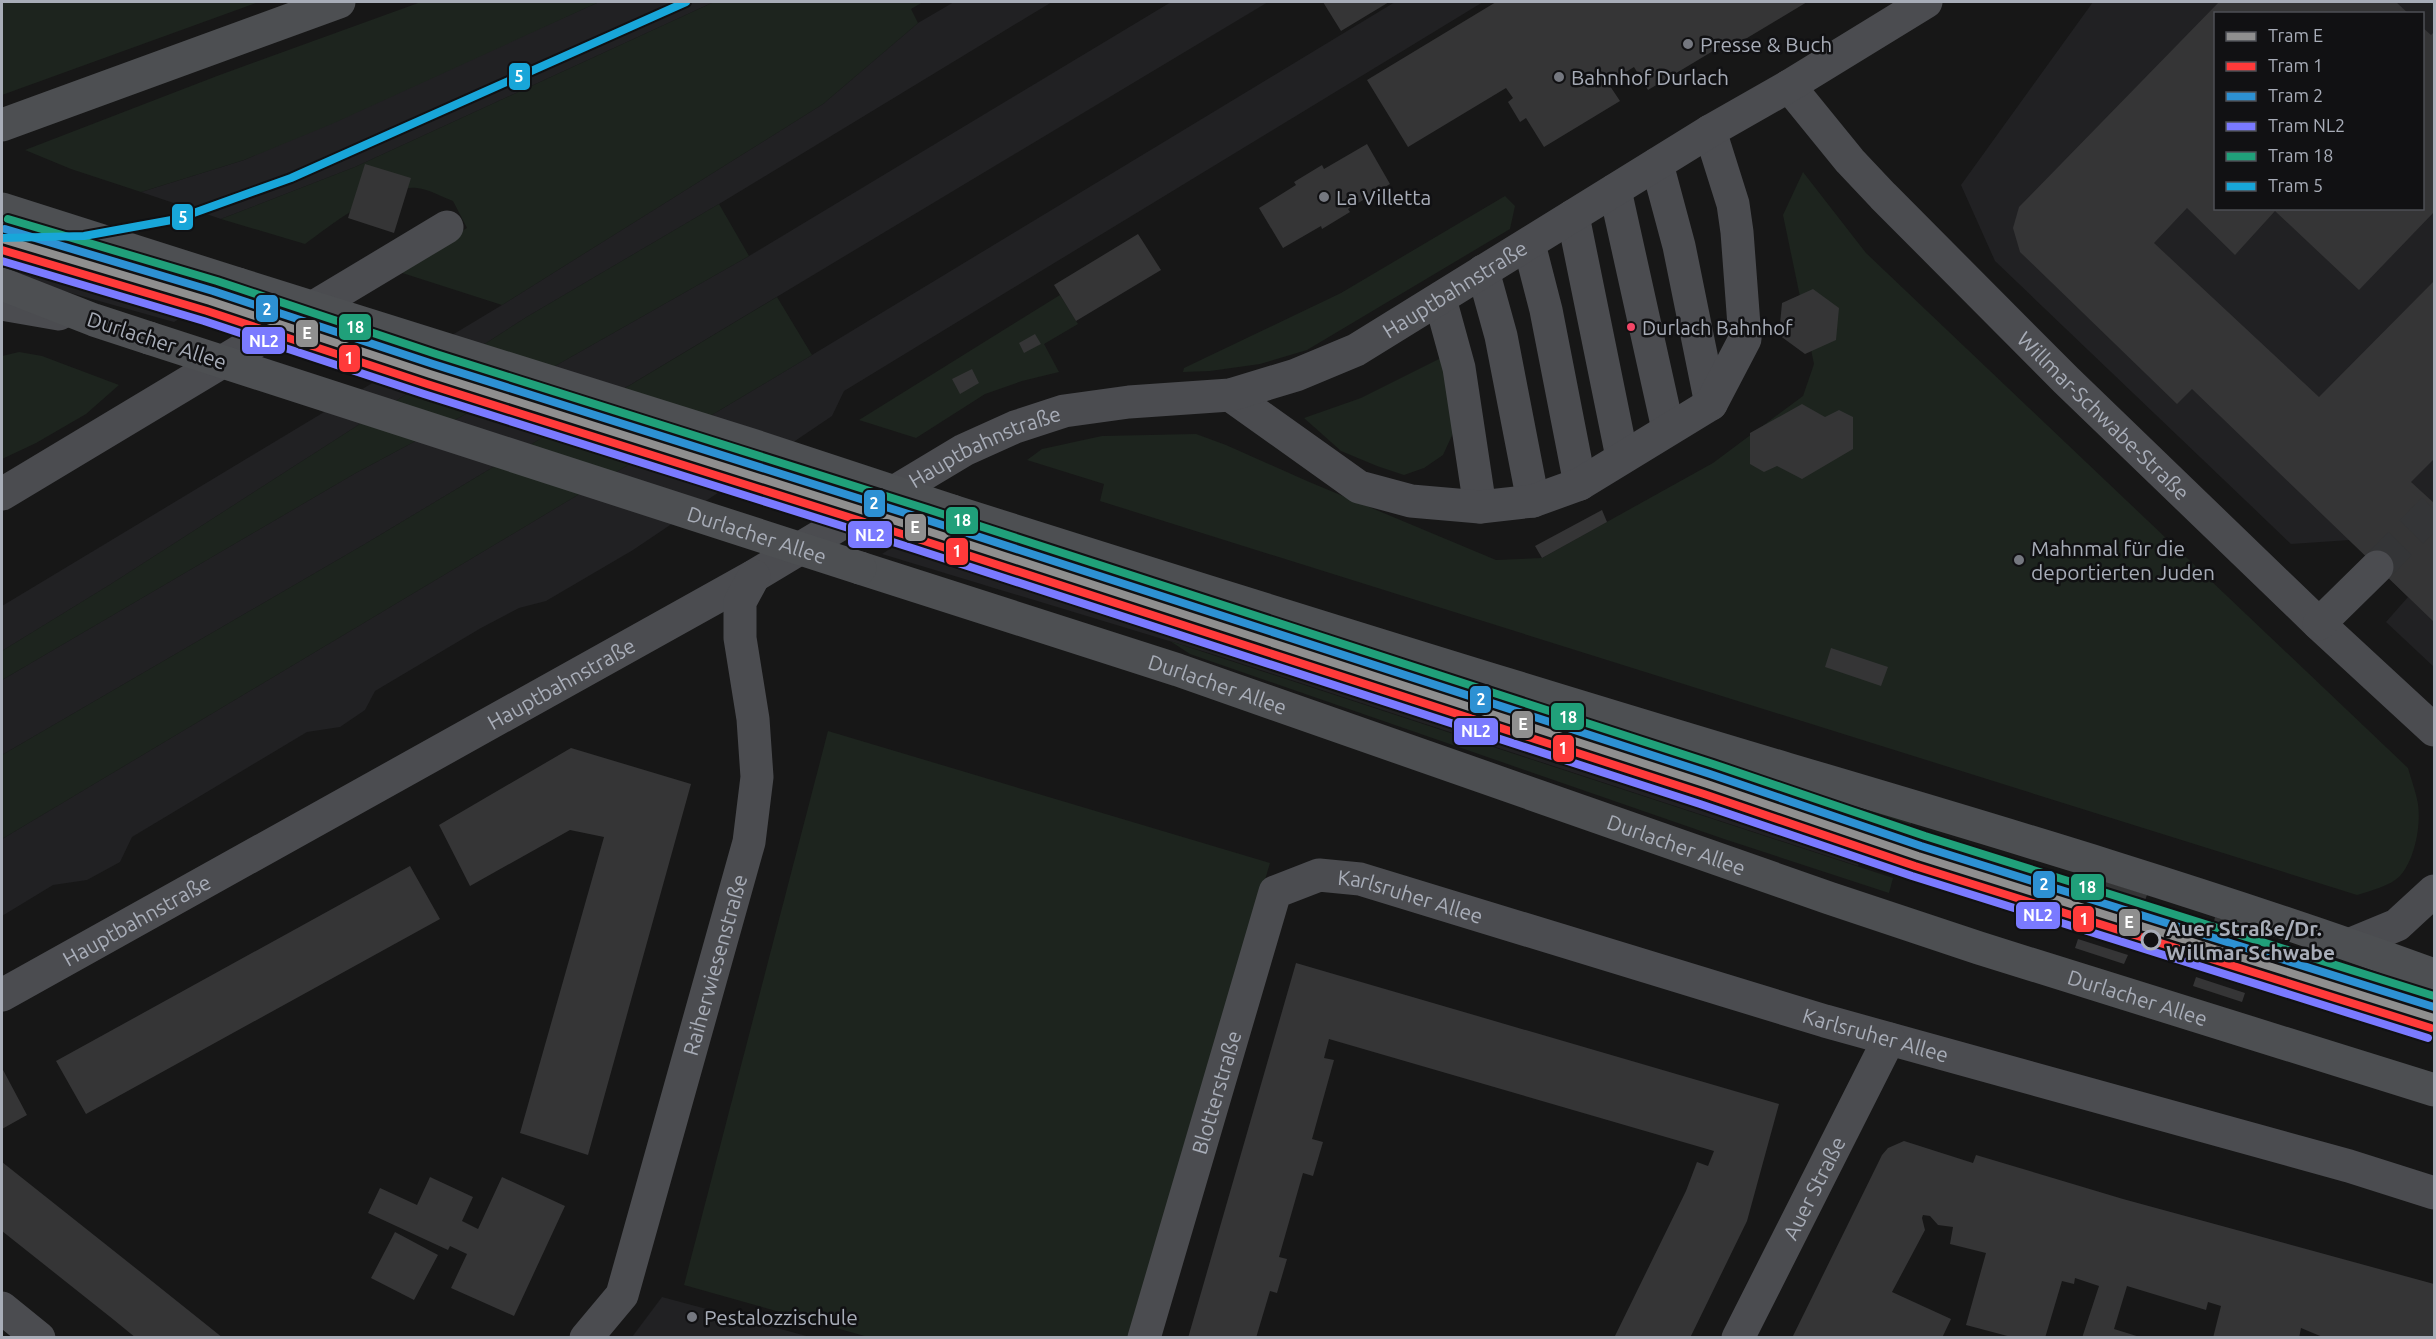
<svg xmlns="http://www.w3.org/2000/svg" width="2436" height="1339" font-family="Ubuntu,sans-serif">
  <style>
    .built { fill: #212123; fill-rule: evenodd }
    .green { fill: #1d241e }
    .building { fill: #353536 }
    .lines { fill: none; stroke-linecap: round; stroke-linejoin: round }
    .minor-tunnel { stroke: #343537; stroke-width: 33; stroke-dasharray: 33 16; stroke-linecap: butt }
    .minor { stroke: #4b4c50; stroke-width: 33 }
    .major { stroke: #4d4f52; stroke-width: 33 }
    .major-bridge { stroke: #4d4f52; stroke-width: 33 }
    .tram-1-casing { stroke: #111113; stroke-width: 12 }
    .tram-2-casing { stroke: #111113; stroke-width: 12 }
    .tram-3-casing { stroke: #111113; stroke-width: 12 }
    .tram-4-casing { stroke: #111113; stroke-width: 12 }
    .tram-5-casing { stroke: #111113; stroke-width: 12 }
    .tram-6-casing { stroke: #111113; stroke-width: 12 }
    .tram-1 { stroke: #8f8f8f; stroke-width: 8 }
    .tram-2 { stroke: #ff3a3a; stroke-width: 8 }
    .tram-3 { stroke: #2d91d3; stroke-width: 8 }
    .tram-4 { stroke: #7a7aff; stroke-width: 8 }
    .tram-5 { stroke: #20a07a; stroke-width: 8 }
    .tram-6 { stroke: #18a6d9; stroke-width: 8 }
    .poi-dot { fill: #757880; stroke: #111113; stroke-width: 2 }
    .bus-dot { fill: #f34667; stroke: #111113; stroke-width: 2 }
    .stop-dot { fill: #111113; stroke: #a8adb8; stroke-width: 3 }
    .labels { text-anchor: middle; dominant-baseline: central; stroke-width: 5; stroke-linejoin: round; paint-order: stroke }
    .bus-label { font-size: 20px; fill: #a8adb8; stroke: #111113; text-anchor: start }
    .poi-label { font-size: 21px; fill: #a8adb8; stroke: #111113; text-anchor: start }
    .street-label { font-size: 21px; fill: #a8adb8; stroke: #111113 }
    .stop-label { font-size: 21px; font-weight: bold; fill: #a8adb8; stroke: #111113; text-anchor: start }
    .line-badge { stroke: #111113; stroke-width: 2 }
    .badge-label { font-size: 16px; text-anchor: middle; font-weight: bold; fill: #fff }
  </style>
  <rect width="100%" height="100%" fill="#171717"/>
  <path class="built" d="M599,2H714L355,167L221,219L141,192L244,160Z
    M954,2H1052L719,204L525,318L111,584L2,651V606L502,305L823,104L918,23Z
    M1171,2H1268L365,544L2,755V680L354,474L555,366L749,256Z
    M1395,2H1483L844,391L832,416L633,550L546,601L519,608L481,628L375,691L365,710L340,727L307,732L132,837L120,862L87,880L53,885L2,916V839L812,355Z
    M2093,2H2434V667L2386,622L2408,597L2350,540L2291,544L1995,261L1961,185ZM2216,14H2422V208H2216Z
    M2,225L226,290L174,322L60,290L2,272Z
    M932,522L1870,826L1858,866L1212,654L882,554Z
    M662,1297L810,1337H632Z"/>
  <path class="green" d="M2,2H259L2,95Z
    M421,2H599L334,123L244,160L141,192L71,169L25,150L217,76Z
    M714,2H923L911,9L918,23L823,104L502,305L393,270L467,228L453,201C442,197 429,189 417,188C383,184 332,224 305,244L221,219L355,167Z
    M1803,172L1866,253L2408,768C2411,779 2416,792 2418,804C2421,826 2415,859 2400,876C2390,886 2370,891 2357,895L1100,501L1104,484L1027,460L1042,449L1102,436L1196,434L1226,445L1307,481L1496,560L1542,558L1713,463L1803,396L1814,364L1783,215Z
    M1505,196L1515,206L1510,229L1307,350L1260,364L1210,371L1183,372L1184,368L1341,293Z
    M719,204L749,256L555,366L354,474L2,680V651L111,584L525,318Z
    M1060,295L1078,324L1044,344L1059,372L1022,381L985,394L916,438L859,420Z
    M777,297L812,355L2,839V755L365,544Z
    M19,352L42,356L119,385L86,414L36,443L2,459V356Z
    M1441,358L1454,431L1443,455L1424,468L1404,475L1377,466L1341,451L1304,418L1361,398Z
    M1170,641L1893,878L1889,893L1724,839L1190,654Z
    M828,731L1270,863L1128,1337H868L684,1285Z
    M1610,742L1689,759L1912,820L1906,839Z"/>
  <path class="building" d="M1323,2H1389L1341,31Z
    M1496,2H1807L1722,53L1718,48L1648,90L1634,67L1608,83L1620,101L1544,147L1526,118L1520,122L1508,102L1513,98L1506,88L1408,147L1367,80Z
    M2219,2H2396L2409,14H2216V208H2422V27L2431,35L2434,32V212L2359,290L2275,211L2235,255L2187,208L2154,243L2319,397L2434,281V459L2411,482L2434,503V622L2192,389L2177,404L2020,252L2013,228L2019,207Z
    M1367,144L1390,184L1348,209L1350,212L1322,229L1321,226L1283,248L1259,208L1296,185L1294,182L1322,165L1324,169Z
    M365,164L411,178L394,233L348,218Z
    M1138,234L1161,270L1076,321L1054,285Z
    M1813,289L1839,308L1836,340L1805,354L1779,335L1782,303Z
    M1035,334L1041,344L1024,353L1019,343Z
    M972,369L979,383L960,394L952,379Z
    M1802,404L1825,417L1839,410L1853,417V449L1802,479L1777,466L1764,472L1750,464V433Z
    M1602,510L1607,522L1542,558L1535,546Z
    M1831,648L1888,667L1881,686L1825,667Z
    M571,748L691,784L588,1155L520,1133L604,837L570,830L470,886L439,825Z
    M410,866L440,919L86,1114L56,1061Z
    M2098,879L2147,895L2144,903L2095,888Z
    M2215,917L2265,933L2262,942L2213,926Z
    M2078,939L2128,955L2124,964L2075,948Z
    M1296,963L1779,1104L1747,1221L1690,1338H1614L1686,1191L1697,1162L1708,1166L1714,1151L1329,1039L1324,1058L1334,1060L1312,1139L1323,1142L1313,1176L1303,1173L1279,1257L1287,1259L1277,1293L1270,1291L1256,1338H1188Z
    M2196,977L2245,993L2242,1002L2193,986Z
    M2,1068L27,1115L2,1129Z
    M1904,1141L1973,1163L1976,1155L2123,1199L2434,1284V1338H2325L2301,1328L2299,1338H2213L2221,1306L2208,1302L2206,1310L2127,1286L2114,1329L2143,1338H2082L2099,1286L2075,1278L2074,1284L2062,1281L2045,1338H2015L1966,1325L1986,1253L1950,1244L1953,1227L1938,1225L1930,1216L1923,1215L1922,1218L1925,1230L1892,1292L1951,1319L1942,1338H1792L1882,1155L1888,1148Z
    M2,1162L148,1278L223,1338H136L114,1320L2,1231Z
    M430,1177L473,1197L462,1221L478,1229L502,1177L565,1206L514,1316L451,1288L467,1254L450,1246L448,1250L368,1213L380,1188L417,1205Z
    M395,1232L438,1255L414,1300L371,1278Z"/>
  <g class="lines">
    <path class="minor-tunnel" d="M2377,567L2434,509"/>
    <g class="minor">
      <path id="s1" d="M1789,86L1850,161L1883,196L2066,380L2319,624L2434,730"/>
      <path d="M1657,164L1679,246L1711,404"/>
      <path d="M1615,190L1668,429"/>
      <path d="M1573,216L1622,457"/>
      <path d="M1529,244L1546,310L1580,484"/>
      <path d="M1483,271L1501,336L1533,501"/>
      <path d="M1440,299L1459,368L1480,507"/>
      <path d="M2,304L59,314"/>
      <path d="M1230,395L1359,487L1411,501L1480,507L1533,501L1580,484L1711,404L1745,339L1737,232L1733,204L1710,131"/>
      <path d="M2,494L447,227"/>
      <path d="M2319,624L2377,567"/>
      <path d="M2351,944L2397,925L2434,891"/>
      <path id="s2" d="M2,995L754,576L964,450L1015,427L1064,411L1129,402L1230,395L1296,375L1356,350L1710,131L1789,86L1926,2"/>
      <path d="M2,1308L39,1338"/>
      <path id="s3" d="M586,1338L622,1295L749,842L757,777L753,719L740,638V602L754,576"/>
      <path id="s4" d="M1144,1338L1275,892L1319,875L1360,879L1825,1021L2349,1166L2434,1193"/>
      <path id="s5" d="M1738,1338L1889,1039"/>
    </g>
    <g class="major">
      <path d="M2,125L339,2"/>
      <path d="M2,209L238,284"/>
      <path d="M2,284L94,320L149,338"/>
      <path d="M952,511C1230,599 1508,686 1787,769C2004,833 2222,898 2434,975"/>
      <path id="s6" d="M860,568L1178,670L1829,898L1979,948L2434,1090"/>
    </g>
    <g class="major-bridge">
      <path d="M238,284L752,445L952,511"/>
      <path id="s7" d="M149,338L860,568"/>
    </g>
    <defs>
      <path id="tram-1" d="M2,239L210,301L430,374L921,529L1707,784L1918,856L2434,1018"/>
      <path id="tram-2" d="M2,250L207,311L427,384L918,539L1704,794L1915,866L2431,1028"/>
      <path id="tram-3" d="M5,229L213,291L433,364L924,519L1710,774L1921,846L2434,1007"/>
      <path id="tram-4" d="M2,261L204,321L424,394L915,549L1700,804L1912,876L2428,1038"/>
      <path id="tram-5" d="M8,219L217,281L436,354L927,509L1713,764L1925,836L2434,996"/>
      <path id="tram-6" d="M2,238L84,236L177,219L291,178L686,2"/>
    </defs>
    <use href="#tram-1" class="tram-1-casing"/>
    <use href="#tram-2" class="tram-2-casing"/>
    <use href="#tram-3" class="tram-3-casing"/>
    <use href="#tram-4" class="tram-4-casing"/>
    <use href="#tram-5" class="tram-5-casing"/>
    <use href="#tram-6" class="tram-6-casing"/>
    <use href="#tram-1" class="tram-1"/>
    <use href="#tram-2" class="tram-2"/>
    <use href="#tram-3" class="tram-3"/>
    <use href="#tram-4" class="tram-4"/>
    <use href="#tram-5" class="tram-5"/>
    <use href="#tram-6" class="tram-6"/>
  </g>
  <g class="poi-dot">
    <circle cx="1688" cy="44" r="6"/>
    <circle cx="1559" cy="77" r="6"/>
    <circle cx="1324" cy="197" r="6"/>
    <circle cx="2019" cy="560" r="6"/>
    <circle cx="692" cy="1317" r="6"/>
  </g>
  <circle class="bus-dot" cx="1631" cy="327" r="5"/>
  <circle class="stop-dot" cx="2151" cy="940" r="9"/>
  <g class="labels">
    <g class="bus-label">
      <text x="1642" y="327">Durlach Bahnhof</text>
    </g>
    <g class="poi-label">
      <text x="1700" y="44">Presse &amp; Buch</text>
      <text x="1571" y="77">Bahnhof Durlach</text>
      <text x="1336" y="197">La Villetta</text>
      <text x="2031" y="548">Mahnmal für die<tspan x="2031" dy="24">deportierten Juden</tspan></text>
      <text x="704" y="1317">Pestalozzischule</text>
    </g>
    <g class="street-label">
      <text stroke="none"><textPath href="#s2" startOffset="1630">Hauptbahnstraße</textPath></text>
      <text transform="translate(157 340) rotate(18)">Durlacher Allee</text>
      <text stroke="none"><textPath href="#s1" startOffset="456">Willmar-Schwabe-Straße</textPath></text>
      <text stroke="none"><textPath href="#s2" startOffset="1126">Hauptbahnstraße</textPath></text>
      <text stroke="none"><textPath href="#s7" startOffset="639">Durlacher Allee</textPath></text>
      <text stroke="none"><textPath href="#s2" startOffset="640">Hauptbahnstraße</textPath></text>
      <text stroke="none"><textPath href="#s6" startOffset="376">Durlacher Allee</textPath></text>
      <text stroke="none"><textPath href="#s6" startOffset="862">Durlacher Allee</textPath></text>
      <text stroke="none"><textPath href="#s4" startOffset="606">Karlsruher Allee</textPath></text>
      <text stroke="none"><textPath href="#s2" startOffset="154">Hauptbahnstraße</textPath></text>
      <text stroke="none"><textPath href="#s3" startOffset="399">Raiherwiesenstraße</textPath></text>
      <text stroke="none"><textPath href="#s6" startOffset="1348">Durlacher Allee</textPath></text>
      <text stroke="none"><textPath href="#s4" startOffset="1092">Karlsruher Allee</textPath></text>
      <text stroke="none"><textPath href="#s4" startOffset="256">Blotterstraße</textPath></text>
      <text stroke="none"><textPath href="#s5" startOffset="168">Auer Straße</textPath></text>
    </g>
    <g class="stop-label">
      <text x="2166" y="928">Auer Straße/Dr.<tspan x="2166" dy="24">Willmar Schwabe</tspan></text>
    </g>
  </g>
  <g class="line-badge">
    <rect x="508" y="62" width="23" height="29" rx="6" fill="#18a6d9"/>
    <rect x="171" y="203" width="23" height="28" rx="6" fill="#18a6d9"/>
    <rect x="255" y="294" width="24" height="29" rx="6" fill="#2d91d3"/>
    <rect x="338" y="313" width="34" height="28" rx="6" fill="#20a07a"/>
    <rect x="295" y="319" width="24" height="29" rx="6" fill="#8f8f8f"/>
    <rect x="241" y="326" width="45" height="29" rx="6" fill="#7a7aff"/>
    <rect x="338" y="344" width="23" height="29" rx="6" fill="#ff3a3a"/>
    <rect x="863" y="489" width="23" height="29" rx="6" fill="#2d91d3"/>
    <rect x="945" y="506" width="34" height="29" rx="6" fill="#20a07a"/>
    <rect x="904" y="513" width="23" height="29" rx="6" fill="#8f8f8f"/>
    <rect x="847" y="520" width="46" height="29" rx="6" fill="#7a7aff"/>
    <rect x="945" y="537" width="24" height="29" rx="6" fill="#ff3a3a"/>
    <rect x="1469" y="685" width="23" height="29" rx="6" fill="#2d91d3"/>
    <rect x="1550" y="702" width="35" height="29" rx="6" fill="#20a07a"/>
    <rect x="1511" y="710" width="23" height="29" rx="6" fill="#8f8f8f"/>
    <rect x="1453" y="717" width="46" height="29" rx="6" fill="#7a7aff"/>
    <rect x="1552" y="734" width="23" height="29" rx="6" fill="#ff3a3a"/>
    <rect x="2032" y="870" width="24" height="29" rx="6" fill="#2d91d3"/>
    <rect x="2070" y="873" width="35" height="28" rx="6" fill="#20a07a"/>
    <rect x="2015" y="901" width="46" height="29" rx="6" fill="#7a7aff"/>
    <rect x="2072" y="905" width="23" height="28" rx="6" fill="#ff3a3a"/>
    <rect x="2118" y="908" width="23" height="29" rx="6" fill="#8f8f8f"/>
  </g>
  <g class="badge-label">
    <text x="519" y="82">5</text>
    <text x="183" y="223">5</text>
    <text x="267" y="315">2</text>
    <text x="355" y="333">18</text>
    <text x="307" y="339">E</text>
    <text x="264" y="347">NL2</text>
    <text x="349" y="364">1</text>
    <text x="874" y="509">2</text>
    <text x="962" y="526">18</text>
    <text x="915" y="533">E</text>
    <text x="870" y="541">NL2</text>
    <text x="957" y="557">1</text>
    <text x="1481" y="705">2</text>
    <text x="1568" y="723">18</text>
    <text x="1523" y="730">E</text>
    <text x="1476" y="737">NL2</text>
    <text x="1563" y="754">1</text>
    <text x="2044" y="890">2</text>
    <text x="2087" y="893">18</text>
    <text x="2038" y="921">NL2</text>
    <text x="2084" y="925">1</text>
    <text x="2129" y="928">E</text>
  </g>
  <rect width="2436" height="1339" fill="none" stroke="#a8adb8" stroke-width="6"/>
  <rect x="2214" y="12" width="210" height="198" fill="#111113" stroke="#4d4f55" stroke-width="1.5"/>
  <rect x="2226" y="32" width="30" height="9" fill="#8f8f8f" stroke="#4d4f55" stroke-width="1.5"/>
  <text x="2268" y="42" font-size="18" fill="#a8adb8">Tram E</text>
  <rect x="2226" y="62" width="30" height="9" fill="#ff3a3a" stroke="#4d4f55" stroke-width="1.5"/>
  <text x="2268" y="72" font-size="18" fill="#a8adb8">Tram 1</text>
  <rect x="2226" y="92" width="30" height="9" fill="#2d91d3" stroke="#4d4f55" stroke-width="1.5"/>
  <text x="2268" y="102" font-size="18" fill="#a8adb8">Tram 2</text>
  <rect x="2226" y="122" width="30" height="9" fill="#7a7aff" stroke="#4d4f55" stroke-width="1.5"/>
  <text x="2268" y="132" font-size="18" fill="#a8adb8">Tram NL2</text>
  <rect x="2226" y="152" width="30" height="9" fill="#20a07a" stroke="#4d4f55" stroke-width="1.5"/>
  <text x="2268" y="162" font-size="18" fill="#a8adb8">Tram 18</text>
  <rect x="2226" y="182" width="30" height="9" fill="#18a6d9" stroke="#4d4f55" stroke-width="1.5"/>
  <text x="2268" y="192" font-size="18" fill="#a8adb8">Tram 5</text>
</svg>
